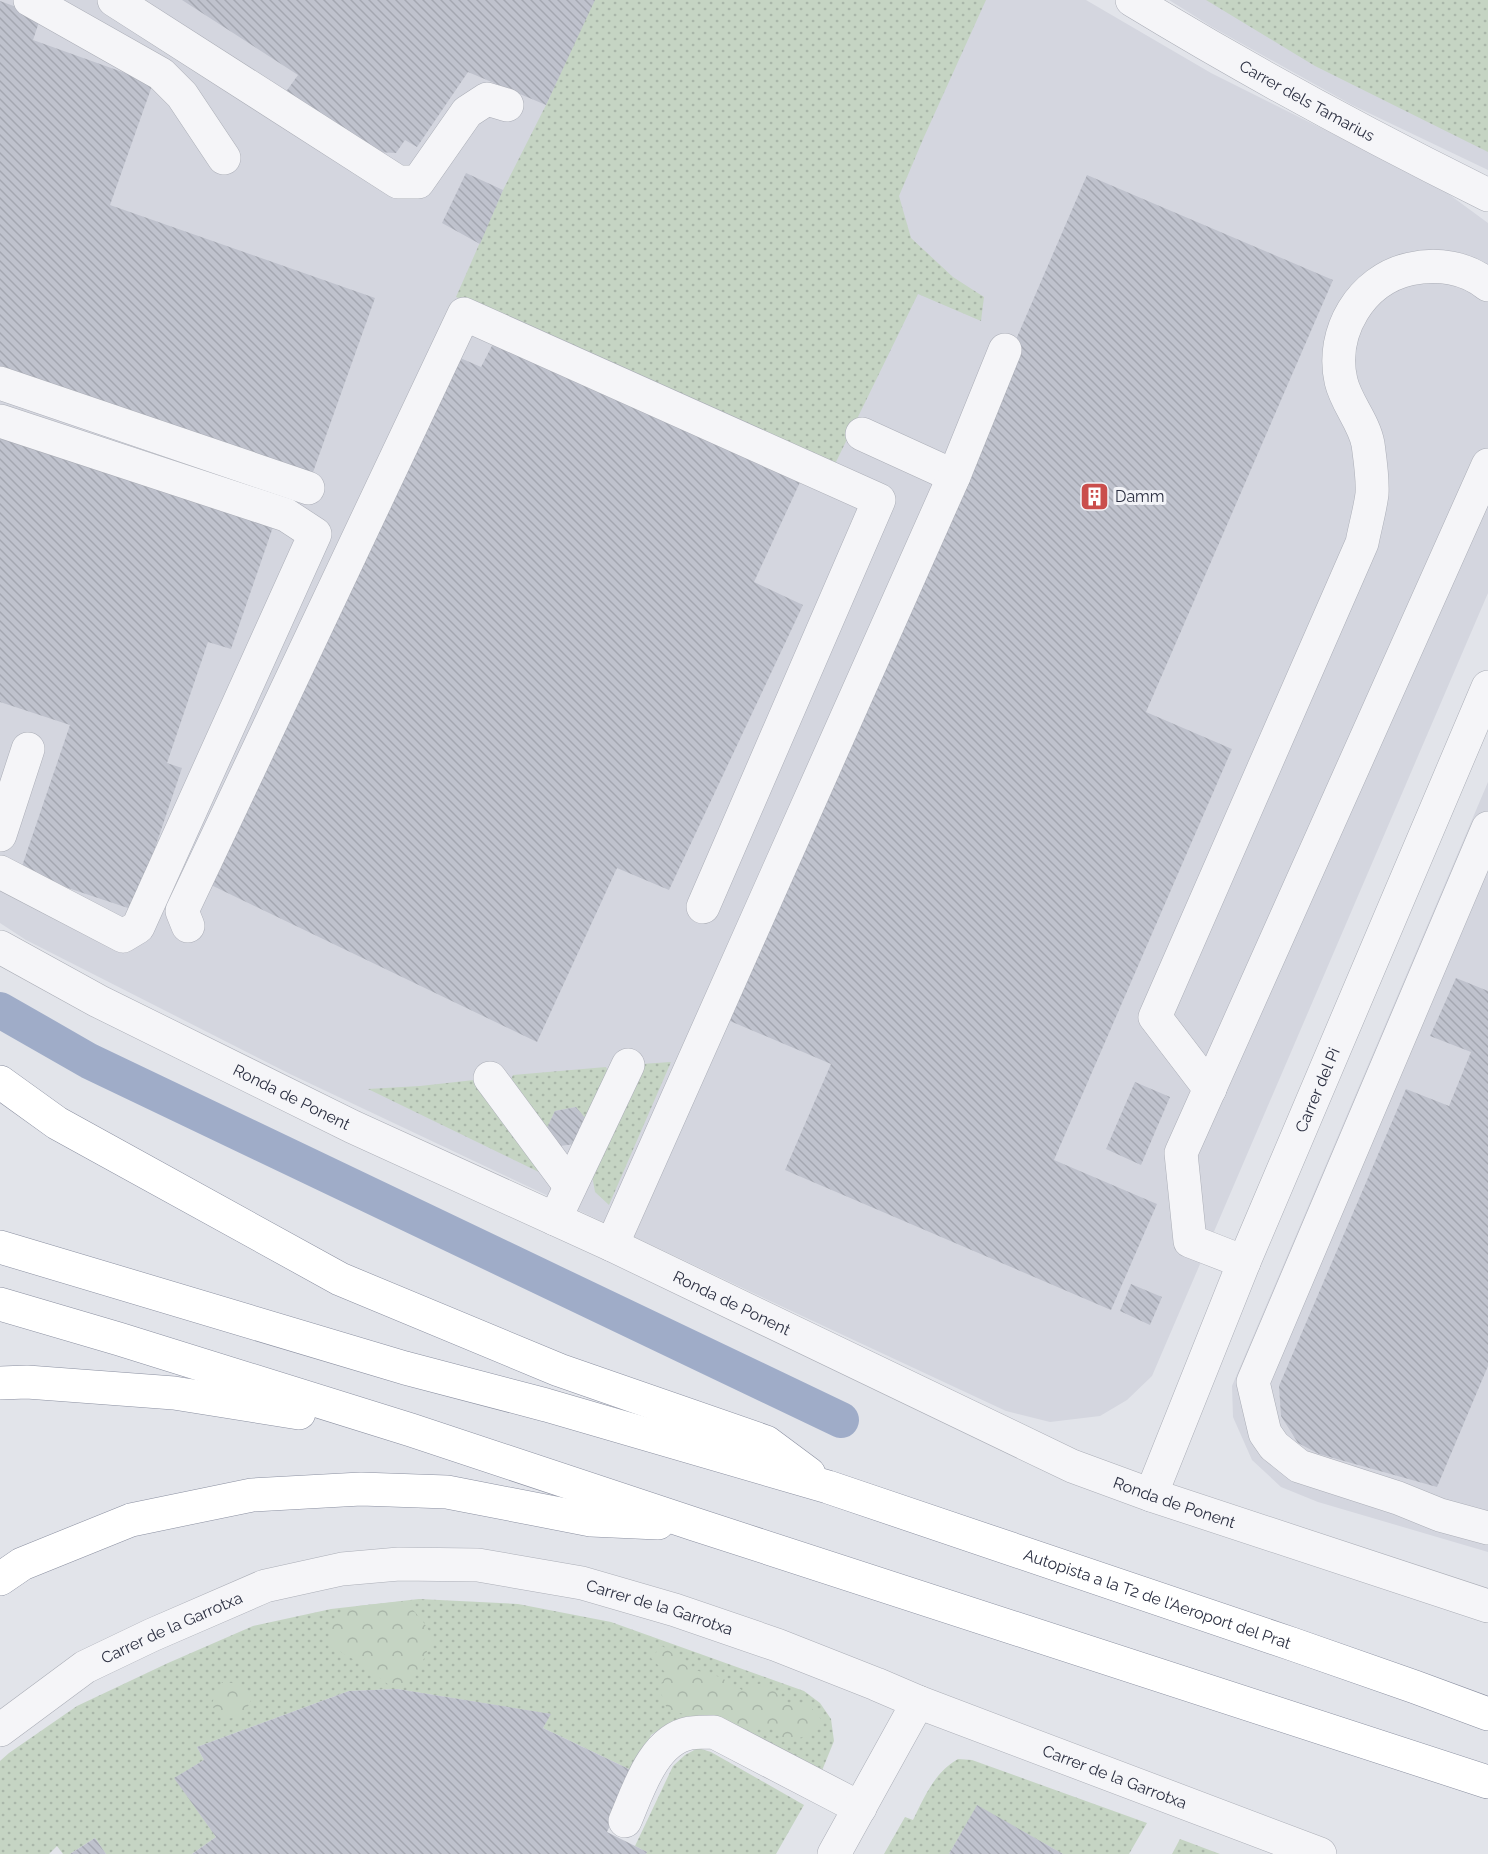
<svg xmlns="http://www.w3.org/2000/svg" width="1488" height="1854" font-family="Raleway,sans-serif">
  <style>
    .built { fill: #d4d6df }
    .grass { fill: url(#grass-dots) }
    .forest { fill: url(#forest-crowns) }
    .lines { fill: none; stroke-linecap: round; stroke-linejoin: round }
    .canal { stroke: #9facc8; stroke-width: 36 }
    .building { fill: url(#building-back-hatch) }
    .minor-casing { stroke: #abaeb7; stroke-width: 34 }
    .highway-casing { stroke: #8a8fa0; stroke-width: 34 }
    .minor { stroke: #f5f5f8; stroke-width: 33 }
    .highway { stroke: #fff; stroke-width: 33 }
    .labels { text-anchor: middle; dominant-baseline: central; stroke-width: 6; stroke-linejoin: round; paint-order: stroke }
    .street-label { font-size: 16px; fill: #2b2f41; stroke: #f2f3f7 }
    .poi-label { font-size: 16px; fill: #2b2f41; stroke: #f2f3f7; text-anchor: start }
  </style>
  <defs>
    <pattern id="grass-dots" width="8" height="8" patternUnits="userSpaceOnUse" patternTransform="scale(1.5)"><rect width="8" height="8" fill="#c5d4c3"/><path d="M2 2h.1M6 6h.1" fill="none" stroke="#a9b6a9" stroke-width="1.8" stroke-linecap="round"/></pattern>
    <pattern id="forest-crowns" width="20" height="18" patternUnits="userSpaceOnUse" patternTransform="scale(1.5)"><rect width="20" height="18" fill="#c5d4c3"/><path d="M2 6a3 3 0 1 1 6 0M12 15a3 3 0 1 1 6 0" fill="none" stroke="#a9b6a9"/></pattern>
    <pattern id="building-back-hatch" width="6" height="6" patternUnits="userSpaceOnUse" patternTransform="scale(1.5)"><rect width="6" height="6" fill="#bfc2cd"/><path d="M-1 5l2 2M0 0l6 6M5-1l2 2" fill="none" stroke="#a4a7b1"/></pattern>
  </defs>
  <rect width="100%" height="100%" fill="#e2e4ea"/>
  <path class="built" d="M0,0H1086L1211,73L1439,187L1488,223V593L1152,1376L1127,1400L1100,1416L1050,1422L1006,1411L751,1292L290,1074L26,940L0,923Z
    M1169,0H1488V170L1352,105L1212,27Z
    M1488,782V1552L1318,1502L1281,1487L1252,1460L1233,1417L1232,1386Z"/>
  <path class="grass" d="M594,0H986L924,137L899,196L911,238L953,277L984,297L981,321L918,294L834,466L456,297L503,190L546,105Z
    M1206,0H1488V152L1315,66Z
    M671,1062L609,1205L595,1192L592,1175L641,1064Z
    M606,1067L611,1078L590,1124L576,1107L555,1111L546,1130L509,1083L513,1075Z
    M474,1080L545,1175L368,1089L420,1086Z
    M419,1599L518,1604L611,1622L804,1691L820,1703L831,1719L834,1741L821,1773L706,1716L673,1721L651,1735L635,1772L543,1728L550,1714L397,1689L349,1691L197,1747L204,1760L175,1778L216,1837L192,1854H106L95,1838L70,1854H63L57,1846L49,1854H0V1761L9,1753L77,1706L168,1663L253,1626L331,1609Z
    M698,1748L711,1752L804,1805L776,1854H646L647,1852L635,1846L673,1766L685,1755Z
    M958,1759L972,1760L1147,1823L1129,1854H1063L977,1806L949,1854H884L905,1817L913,1820C925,1796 934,1773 958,1759Z
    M1180,1839L1220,1854H1172Z"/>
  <path class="forest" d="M405,1601L422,1620L433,1637L417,1675L401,1685H389L360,1663L342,1653L328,1639L333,1619L358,1606Z
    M662,1646L677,1656L688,1668L720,1677L742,1690L762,1683L774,1690L786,1705H809L824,1723L813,1733L786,1743L775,1729L760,1727H726L667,1709L660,1690L666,1673L651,1658Z
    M222,1682L241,1684L251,1700L243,1717L223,1719L211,1705Z"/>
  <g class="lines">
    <path class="canal" d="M0,1010L89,1061L841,1420"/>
  </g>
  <path class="building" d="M182,0H595L546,105L468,72L417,147L405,140L396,153L376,152L285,93L298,75Z
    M0,1L41,16L33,40L153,83L110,205L375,298L312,475L0,366Z
    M466,173L503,190L480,244L442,223Z
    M1087,175L1333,280L1146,712L1232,749L1054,1160L1157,1204L1111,1310L785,1170L831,1064L723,1018Z
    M496,338L802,478L754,582L803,605L669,890L617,868L537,1042L209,884L458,357L481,367Z
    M0,431L274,524L231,649L208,642L167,763L182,768L134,910L20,872L70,725L0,702Z
    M1456,978L1488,991V1366L1437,1487L1319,1454L1298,1443L1281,1416L1279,1386L1406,1089L1449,1106L1471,1052L1430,1036Z
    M1135,1082L1170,1097L1141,1165L1106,1149Z
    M576,1107L590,1124L582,1143L560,1146L546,1130L555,1111Z
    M1131,1284L1162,1297L1150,1325L1120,1311Z
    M397,1689L551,1714L543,1728L635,1772L607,1832L647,1852L646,1854H192L216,1837L174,1778L204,1760L197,1747L349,1691Z
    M977,1805L1063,1854H949Z
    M95,1838L106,1854H70Z"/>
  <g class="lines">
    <defs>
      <g id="minor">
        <path d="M30,0L161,74L182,95L224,158"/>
        <path d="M114,0L398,182H418L467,112L487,99L507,105"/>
        <path id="s1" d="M1132,0C1247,70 1367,135 1488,195"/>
        <path d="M0,383L308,488"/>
        <path d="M0,421L286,515L315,534L138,927L123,936L0,872"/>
        <path d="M862,434L954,476"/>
        <path d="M1488,828L1253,1382L1265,1433L1274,1446L1299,1466L1398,1498L1440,1515L1488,1528"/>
        <path d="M0,835L28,749"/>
        <path d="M188,926L182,911L464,314L879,500L703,907"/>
        <path id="s2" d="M0,947L98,1001L353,1127L612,1245L1072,1466L1151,1495L1488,1606"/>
        <path d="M490,1078L570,1186"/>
        <path d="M1210,1089L1155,1017L1362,543C1365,527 1370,510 1372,494C1373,478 1370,459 1368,444C1364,422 1346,403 1341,381C1330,332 1361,280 1410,269C1437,263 1466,267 1488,285"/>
        <path d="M555,1219L628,1065"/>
        <path d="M612,1245L954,476L1005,350"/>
        <path d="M1244,1262L1190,1241L1181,1153L1488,465"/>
        <path id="s3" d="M1151,1495L1244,1262L1488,687"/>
        <path id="s4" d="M0,1730L85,1667L152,1635L265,1586L342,1569L399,1564L478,1565L582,1583L675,1610L777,1645L876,1684L918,1702L1320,1854"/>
        <path d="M625,1821C638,1791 653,1740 690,1733C698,1732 706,1732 714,1732L860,1808"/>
        <path d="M834,1854L918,1702"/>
      </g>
      <g id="highway">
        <path d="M0,1082L57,1123L340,1279L559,1370L766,1442L809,1474"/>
        <path id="s5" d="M0,1247L405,1368L546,1405L828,1487L1292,1644L1415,1687L1488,1714"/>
        <path d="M0,1304L119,1339L411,1430L694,1524L1488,1782"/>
        <path d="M0,1383L27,1382L174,1393L299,1413"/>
        <path d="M0,1579L22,1564L131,1520L252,1495L361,1489L447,1492L591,1520L658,1523"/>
      </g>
    </defs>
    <use href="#minor" class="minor-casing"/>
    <use href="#highway" class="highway-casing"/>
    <use href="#minor" class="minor"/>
    <use href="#highway" class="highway"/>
  </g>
  <defs>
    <symbol id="building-square" viewBox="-11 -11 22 22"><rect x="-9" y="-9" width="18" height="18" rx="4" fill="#ca4e4c" stroke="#f2f3f7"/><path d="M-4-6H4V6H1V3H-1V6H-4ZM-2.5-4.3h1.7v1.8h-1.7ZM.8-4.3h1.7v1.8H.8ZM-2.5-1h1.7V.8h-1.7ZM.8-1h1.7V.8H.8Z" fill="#fff"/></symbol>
  </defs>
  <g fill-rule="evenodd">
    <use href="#building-square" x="1078" y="480" width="33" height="33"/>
  </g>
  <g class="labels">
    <g class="street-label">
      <text stroke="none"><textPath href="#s1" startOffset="202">Carrer dels Tamarius</textPath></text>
      <text stroke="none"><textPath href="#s3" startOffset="438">Carrer del Pi</textPath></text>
      <text stroke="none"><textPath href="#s2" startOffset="328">Ronda de Ponent</textPath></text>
      <text stroke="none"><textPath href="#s2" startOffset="814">Ronda de Ponent</textPath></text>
      <text stroke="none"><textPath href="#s2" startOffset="1300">Ronda de Ponent</textPath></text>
      <text stroke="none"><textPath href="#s5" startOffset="1210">Autopista a la T2 de l'Aeroport del Prat</textPath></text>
      <text stroke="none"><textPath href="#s4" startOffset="705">Carrer de la Garrotxa</textPath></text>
      <text stroke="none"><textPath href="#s4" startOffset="201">Carrer de la Garrotxa</textPath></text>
      <text stroke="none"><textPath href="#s4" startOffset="1191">Carrer de la Garrotxa</textPath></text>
    </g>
    <g class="poi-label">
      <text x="1115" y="496">Damm</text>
    </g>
  </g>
</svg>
